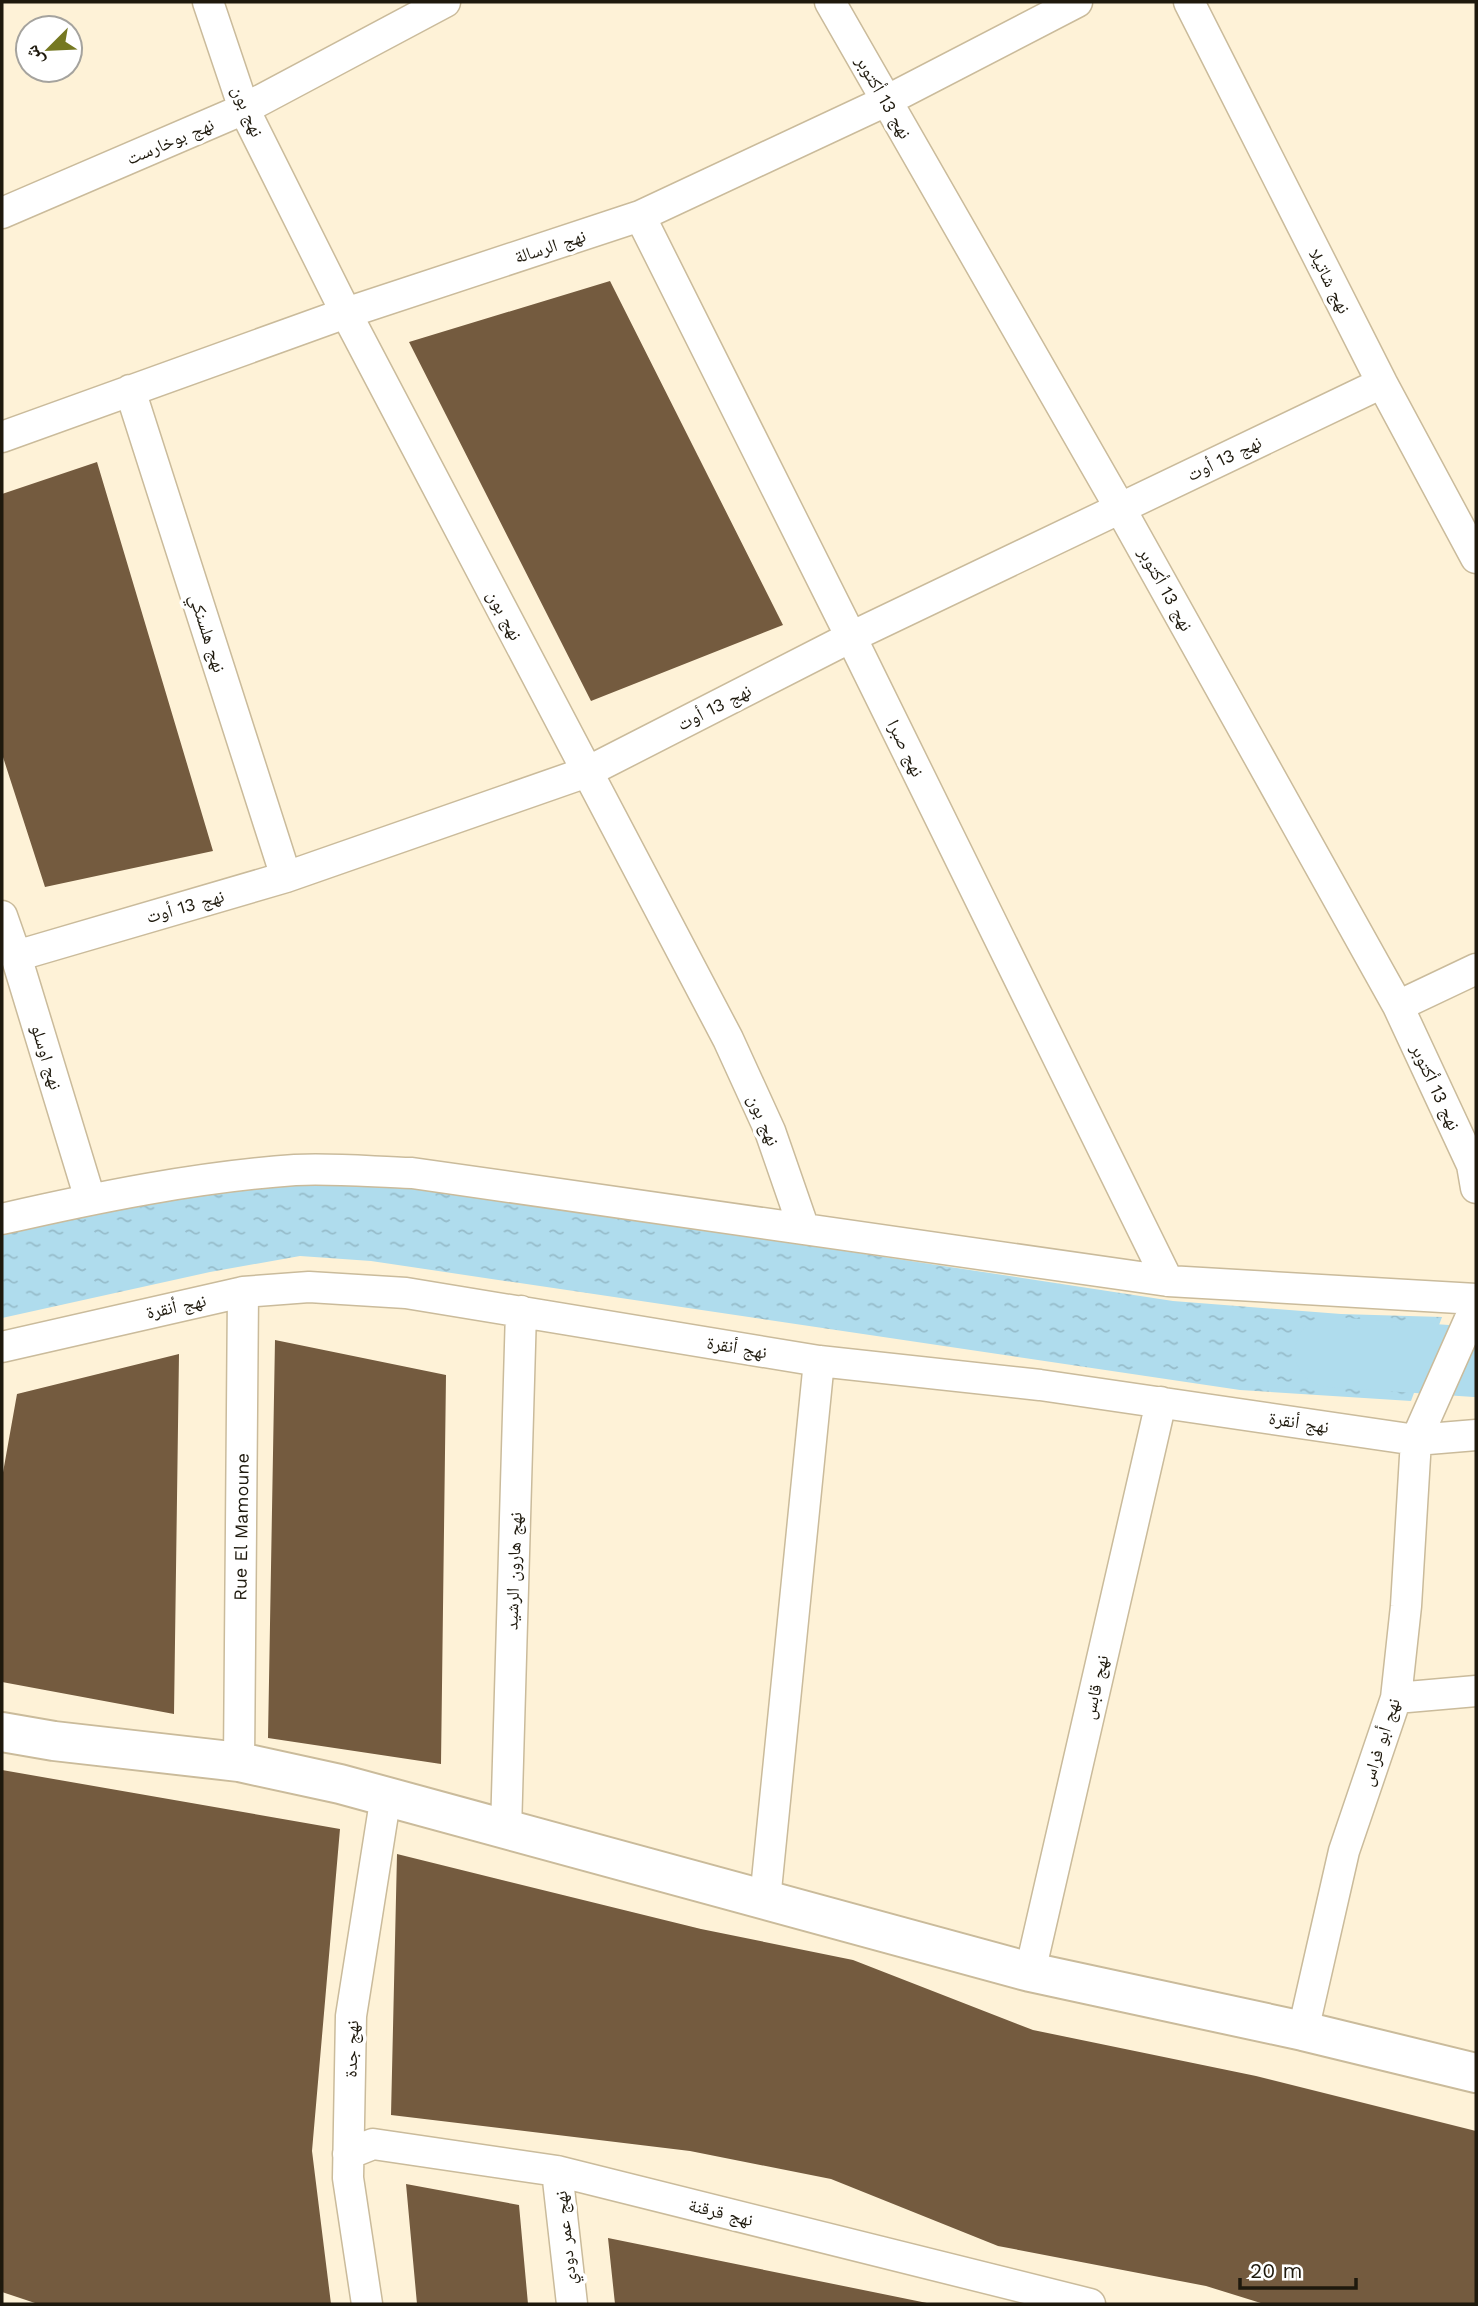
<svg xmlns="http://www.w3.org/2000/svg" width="1478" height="2306" font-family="'Work Sans','Noto Naskh Arabic',sans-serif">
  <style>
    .water { fill: url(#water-ripples) }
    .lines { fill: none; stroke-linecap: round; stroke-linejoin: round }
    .river { stroke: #afdced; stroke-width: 70 }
    .building { fill: #745b3f }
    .street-casing { stroke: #cabb9b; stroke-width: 33 }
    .secondary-casing { stroke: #cabb9b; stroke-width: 42 }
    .street { stroke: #fff; stroke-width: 30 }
    .secondary { stroke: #fff; stroke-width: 38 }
    .labels { text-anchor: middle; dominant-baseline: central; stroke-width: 7; stroke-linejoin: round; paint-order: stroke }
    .street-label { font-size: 18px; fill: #1e190d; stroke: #fff }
  </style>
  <defs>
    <pattern id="water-ripples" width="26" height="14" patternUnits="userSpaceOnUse" patternTransform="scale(1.75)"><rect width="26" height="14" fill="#afdced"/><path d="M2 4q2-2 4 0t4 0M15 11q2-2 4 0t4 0" fill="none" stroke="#96bcca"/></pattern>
  </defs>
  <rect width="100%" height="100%" fill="#fef2d7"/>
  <path class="water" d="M367,1178L1173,1301L1341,1314L1442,1317L1411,1401L1240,1390L371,1261L300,1256L210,1272L2,1318V1234L192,1194Z"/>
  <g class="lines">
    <path class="river" d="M1330,1352L1476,1362"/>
  </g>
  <path class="building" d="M610,281L783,625L591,701L409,342Z
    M97,462L213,851L45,887L2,754V494Z
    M275,1340L446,1375L441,1764L268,1738Z
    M179,1354L174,1714L2,1682V1478L17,1394Z
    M2,1770L340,1829L312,2151L331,2304H38L2,2292Z
    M397,1854L701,1929L853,1960L1033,2030L1256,2076L1476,2131V2304H1264L1206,2286L998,2246L831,2179L690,2151L391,2115Z
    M406,2184L519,2205L528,2304H417Z
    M608,2238L927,2303V2304H615Z"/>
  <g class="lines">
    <defs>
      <path id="street" d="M208,2L244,109L346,313L728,1039L770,1131L804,1229
        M830,2L1120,508L1398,1006L1472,1165L1476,1188
        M1189,2L1382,383L1476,558
        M2,213L244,109L445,2
        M640,216L851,637L1168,1281
        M130,390L286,877
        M2,437L346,313L640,216L886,101L1077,2
        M2,916L16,956L90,1199
        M16,956L286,877L587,772L851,637L1382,383
        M1398,1006L1476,969
        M2,1219C98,1197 197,1177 295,1170C334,1168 374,1172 412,1173L1168,1281L1476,1299
        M2,1347L243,1292L309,1287L406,1293L819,1361L1040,1385L1416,1440L1476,1435
        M1396,1698L1476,1691
        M239,1762L243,1292
        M506,1830L521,1311
        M765,1900L819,1361
        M1030,1972L1161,1402
        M1303,2031L1344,1851L1396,1698L1406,1606L1416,1440L1476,1305
        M348,2154L373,2144L557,2171L1090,2304
        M557,2171L572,2304
        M367,2304L348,2178L351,2016L386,1795"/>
      <path id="secondary" d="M2,1732L54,1741L239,1762L340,1784L1030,1972L1303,2031L1476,2073"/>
    </defs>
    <use href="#street" class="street-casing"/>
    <use href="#secondary" class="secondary-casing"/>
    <use href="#street" class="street"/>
    <use href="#secondary" class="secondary"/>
  </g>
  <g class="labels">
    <g class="street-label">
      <text transform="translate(884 97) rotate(60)">نهج 13 أكتوبر</text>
      <text transform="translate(248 111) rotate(67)">نهج بون</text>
      <text transform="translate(170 141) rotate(-23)">نهج بوخارست</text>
      <text transform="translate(550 246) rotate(-18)">نهج الرسالة</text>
      <text transform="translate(1330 281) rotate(63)">نهج شاتيلا</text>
      <text transform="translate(1224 458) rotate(-26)">نهج 13 أوت</text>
      <text transform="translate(1166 589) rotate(61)">نهج 13 أكتوبر</text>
      <text transform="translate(505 615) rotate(62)">نهج بون</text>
      <text transform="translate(208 633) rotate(72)">نهج هلسنكي</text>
      <text transform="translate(714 707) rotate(-27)">نهج 13 أوت</text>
      <text transform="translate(906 748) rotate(64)">نهج صبرا</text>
      <text transform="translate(185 906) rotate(-16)">نهج 13 أوت</text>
      <text transform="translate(47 1057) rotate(73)">نهج اوسلو</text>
      <text transform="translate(1436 1087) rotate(65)">نهج 13 أكتوبر</text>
      <text transform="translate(764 1120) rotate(67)">نهج بون</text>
      <text transform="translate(176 1306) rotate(-12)">نهج أنقرة</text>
      <text transform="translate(737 1347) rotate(10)">نهج أنقرة</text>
      <text transform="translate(1299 1422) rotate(9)">نهج أنقرة</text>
      <text transform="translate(241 1527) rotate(-89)">Rue El Mamoune</text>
      <text transform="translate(513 1571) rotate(-88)">نهج هارون الرشيد</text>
      <text transform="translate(1095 1687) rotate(-77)">نهج قابس</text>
      <text transform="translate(1380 1742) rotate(-72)">نهج أبو فراس</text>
      <text transform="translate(351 2049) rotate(-88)">نهج جدة</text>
      <text transform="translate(721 2212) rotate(14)">نهج قرقنة</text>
      <text transform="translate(565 2238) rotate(-96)">نهج عمر دودي</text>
    </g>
  </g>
  <rect width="1478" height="2306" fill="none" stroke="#1e190d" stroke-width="7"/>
  <g transform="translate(49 49) rotate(246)"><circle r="33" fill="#ffffff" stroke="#a5a39e" stroke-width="2"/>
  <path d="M0-5L12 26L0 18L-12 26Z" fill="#757821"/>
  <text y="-10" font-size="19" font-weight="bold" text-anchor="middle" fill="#1e190d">ش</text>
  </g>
  <path d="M1240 2278v10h116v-10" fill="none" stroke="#1e190d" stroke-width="3.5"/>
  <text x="1250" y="2278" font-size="21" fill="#1e190d" stroke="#ffffff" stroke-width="5" paint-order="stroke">20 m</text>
</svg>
